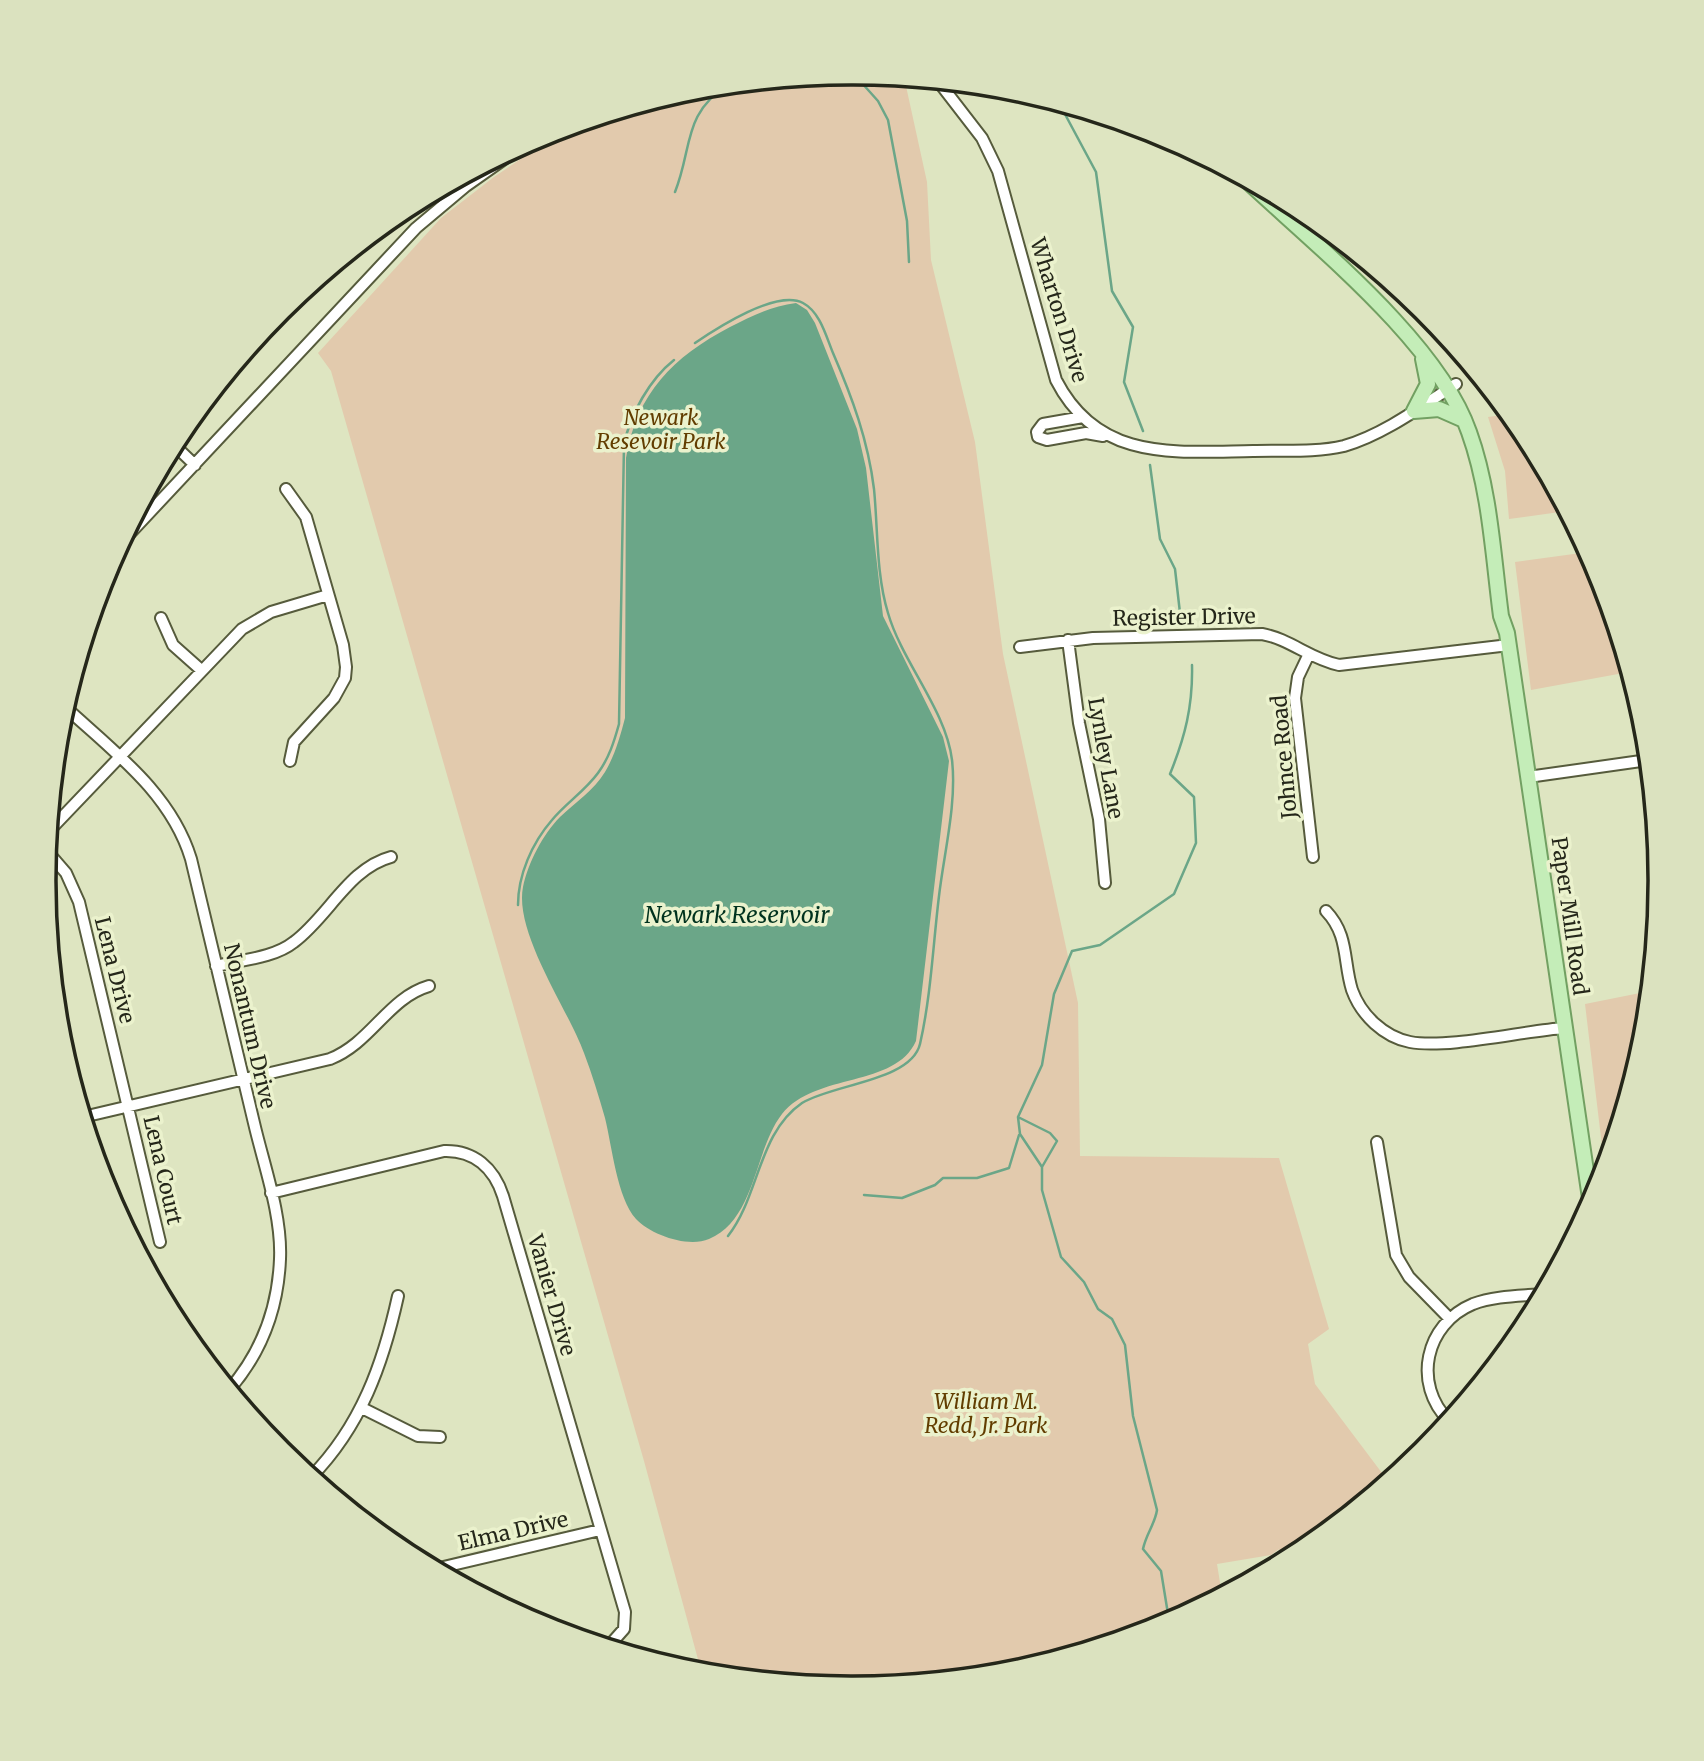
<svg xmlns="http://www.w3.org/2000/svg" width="1704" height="1761" font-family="Merriweather,serif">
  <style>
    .green { fill: #e2caad }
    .water { fill: #6ba688 }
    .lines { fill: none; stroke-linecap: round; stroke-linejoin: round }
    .stream { stroke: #6ba688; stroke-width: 2.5 }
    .minor-casing { stroke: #565b3c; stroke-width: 14 }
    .major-casing { stroke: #72a062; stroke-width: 18 }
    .minor { stroke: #fff; stroke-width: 10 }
    .major { stroke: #c4edb8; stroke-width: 14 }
    .labels { text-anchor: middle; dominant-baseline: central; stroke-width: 7; stroke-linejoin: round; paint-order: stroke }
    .street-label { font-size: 21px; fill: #25271a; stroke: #ebf2cd }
    .park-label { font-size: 21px; font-style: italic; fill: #623d00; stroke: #ebf2cd }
    .water-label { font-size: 23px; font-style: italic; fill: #00321e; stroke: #ebf2cd }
    .rim { fill: none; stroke: #25271a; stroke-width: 3.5 }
  </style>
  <rect width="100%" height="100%" fill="#dee5c1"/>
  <path class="green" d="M852,72L904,77L927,182L931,260L975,442L1003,654L1078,1003L1080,1156L1279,1158L1329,1329L1308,1344L1315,1384L1388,1481L1301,1553L1278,1565L1275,1564L1279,1549L1271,1555L1217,1564L1222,1595L1161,1627L1009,1673L852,1689L702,1674L644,1461L331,371L318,353L441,218L494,177L571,125L695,88Z
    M1418,305L1424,309L1471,367H1467L1412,313Z
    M1510,414L1524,432L1567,511L1509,519L1505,471L1488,417Z
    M1579,535L1599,572L1629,672L1531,690L1515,562L1581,553Z
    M1650,986L1645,1039L1605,1171L1585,1004L1645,992Z"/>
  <path class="water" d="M796,303L807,310L815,323L857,429L866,468L883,616L943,737L949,761L916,1041C895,1088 816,1072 782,1114C754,1150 756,1219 709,1239C688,1248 651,1235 636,1219C617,1198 612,1146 605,1118C599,1097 592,1074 584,1053C568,1009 514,933 523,887C528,863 543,834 560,817C575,803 594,790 605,772C615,755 620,737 625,718L626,458C637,393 673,357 730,327C752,316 772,306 796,303Z"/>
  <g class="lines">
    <path class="stream" d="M852,72L878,101L888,120L907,221L909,262
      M1059,103L1096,172L1112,291L1133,327L1124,382L1143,431
      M675,192C693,147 682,114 729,84
      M695,343C717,328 777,289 803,303C820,312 826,336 833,353C852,397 868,440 874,489C878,529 876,574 888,613C902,662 946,710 952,760C957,803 944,853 939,896C933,945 931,996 920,1044C911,1081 833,1084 802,1103C758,1133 759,1197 728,1236
      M1150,465L1160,539L1175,569L1180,613
      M518,905C518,875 532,843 552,820C566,803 585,791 598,773C609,758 614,742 619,724L624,445C630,414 650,379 674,360
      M1018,1117L1050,1133L1057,1141L1042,1167
      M864,1195L902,1198L935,1185L943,1178H977L1009,1168L1019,1135
      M1137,1635L1168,1614L1161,1571L1143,1549C1146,1534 1155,1524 1157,1510L1133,1416L1125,1345L1112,1319L1098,1309L1084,1282L1061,1257L1042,1190V1167L1020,1134L1018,1117L1042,1065L1054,994L1072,951L1100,945L1174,894L1196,843L1194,797L1170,774C1185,737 1193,706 1192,665"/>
    <defs>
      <path id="minor" d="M938,81L982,138L998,171L1056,380C1098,462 1174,452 1253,451C1282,450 1315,453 1344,446C1383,435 1422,406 1456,384
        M1083,417L1043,424L1037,432L1038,437L1047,440L1086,433L1103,436
        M173,444L195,465
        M286,489L306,517L343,645L346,667L345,678L334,698L294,742L290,761
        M120,544L416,228L466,186L531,140
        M161,618L173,645L200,669
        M1068,640L1079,723L1099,819L1105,883
        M1020,647L1093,638L1262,634C1290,639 1310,659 1339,665L1509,645
        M1308,656L1298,677L1295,698L1313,857
        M64,706C113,751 171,793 191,859C212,947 233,1035 254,1123C264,1166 282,1215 280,1259C278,1309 262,1352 229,1390
        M1528,777L1648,760
        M49,831L242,629L271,612L328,595
        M47,851L66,873L79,902L160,1242
        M1326,911C1349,935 1343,961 1352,990C1361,1015 1384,1037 1410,1042C1447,1049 1523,1031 1564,1028
        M216,966C241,960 274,958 294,942C328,917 349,868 391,857
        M83,1117L330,1059C371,1043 388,998 429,986
        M1377,1142L1396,1255L1409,1277L1449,1318
        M271,1193L444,1151C474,1150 494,1168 503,1196L625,1612L624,1629L608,1647
        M362,1408L418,1436L440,1437
        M1449,1421C1412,1384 1425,1324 1473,1304C1494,1296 1520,1296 1543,1294
        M311,1477C361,1426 383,1364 398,1296
        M435,1569L600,1530"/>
      <path id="major" d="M1244,178C1314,244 1438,342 1469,432C1490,490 1493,555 1501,616L1507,633L1591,1205
        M1414,411L1428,384L1423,359
        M1414,411L1439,409L1464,420"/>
    </defs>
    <use href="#minor" class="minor-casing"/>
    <use href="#major" class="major-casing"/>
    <use href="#minor" class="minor"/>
    <use href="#major" class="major"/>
  </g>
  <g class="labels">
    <g class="street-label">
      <text transform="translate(1059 310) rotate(73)">Wharton Drive</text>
      <text transform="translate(1184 617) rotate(-1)">Register Drive</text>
      <text transform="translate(1284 757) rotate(-95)">Johnce Road</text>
      <text transform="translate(1106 758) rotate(80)">Lynley Lane</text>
      <text transform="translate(1570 916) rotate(82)">Paper Mill Road</text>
      <text transform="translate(115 970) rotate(76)">Lena Drive</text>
      <text transform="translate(250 1026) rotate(77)">Nonantum Drive</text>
      <text transform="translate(163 1170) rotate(77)">Lena Court</text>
      <text transform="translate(552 1295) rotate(74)">Vanier Drive</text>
      <text transform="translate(513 1531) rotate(-13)">Elma Drive</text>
    </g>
    <g class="park-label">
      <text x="661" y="417">Newark<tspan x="661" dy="24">Resevoir Park</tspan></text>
      <text x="986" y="1401">William M.<tspan x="986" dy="24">Redd, Jr. Park</tspan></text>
    </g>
    <g class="water-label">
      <text x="737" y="914">Newark Reservoir</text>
    </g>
  </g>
  <path d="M0 0H1704V1761H0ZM851 85H853A795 795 0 0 1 1648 880V881A795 795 0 0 1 853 1676H851A795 795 0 0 1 56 881V880A795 795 0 0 1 851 85Z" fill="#dbe2bf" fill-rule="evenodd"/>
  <path class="rim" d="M851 85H853A795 795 0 0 1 1648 880V881A795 795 0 0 1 853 1676H851A795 795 0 0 1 56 881V880A795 795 0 0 1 851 85Z"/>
</svg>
